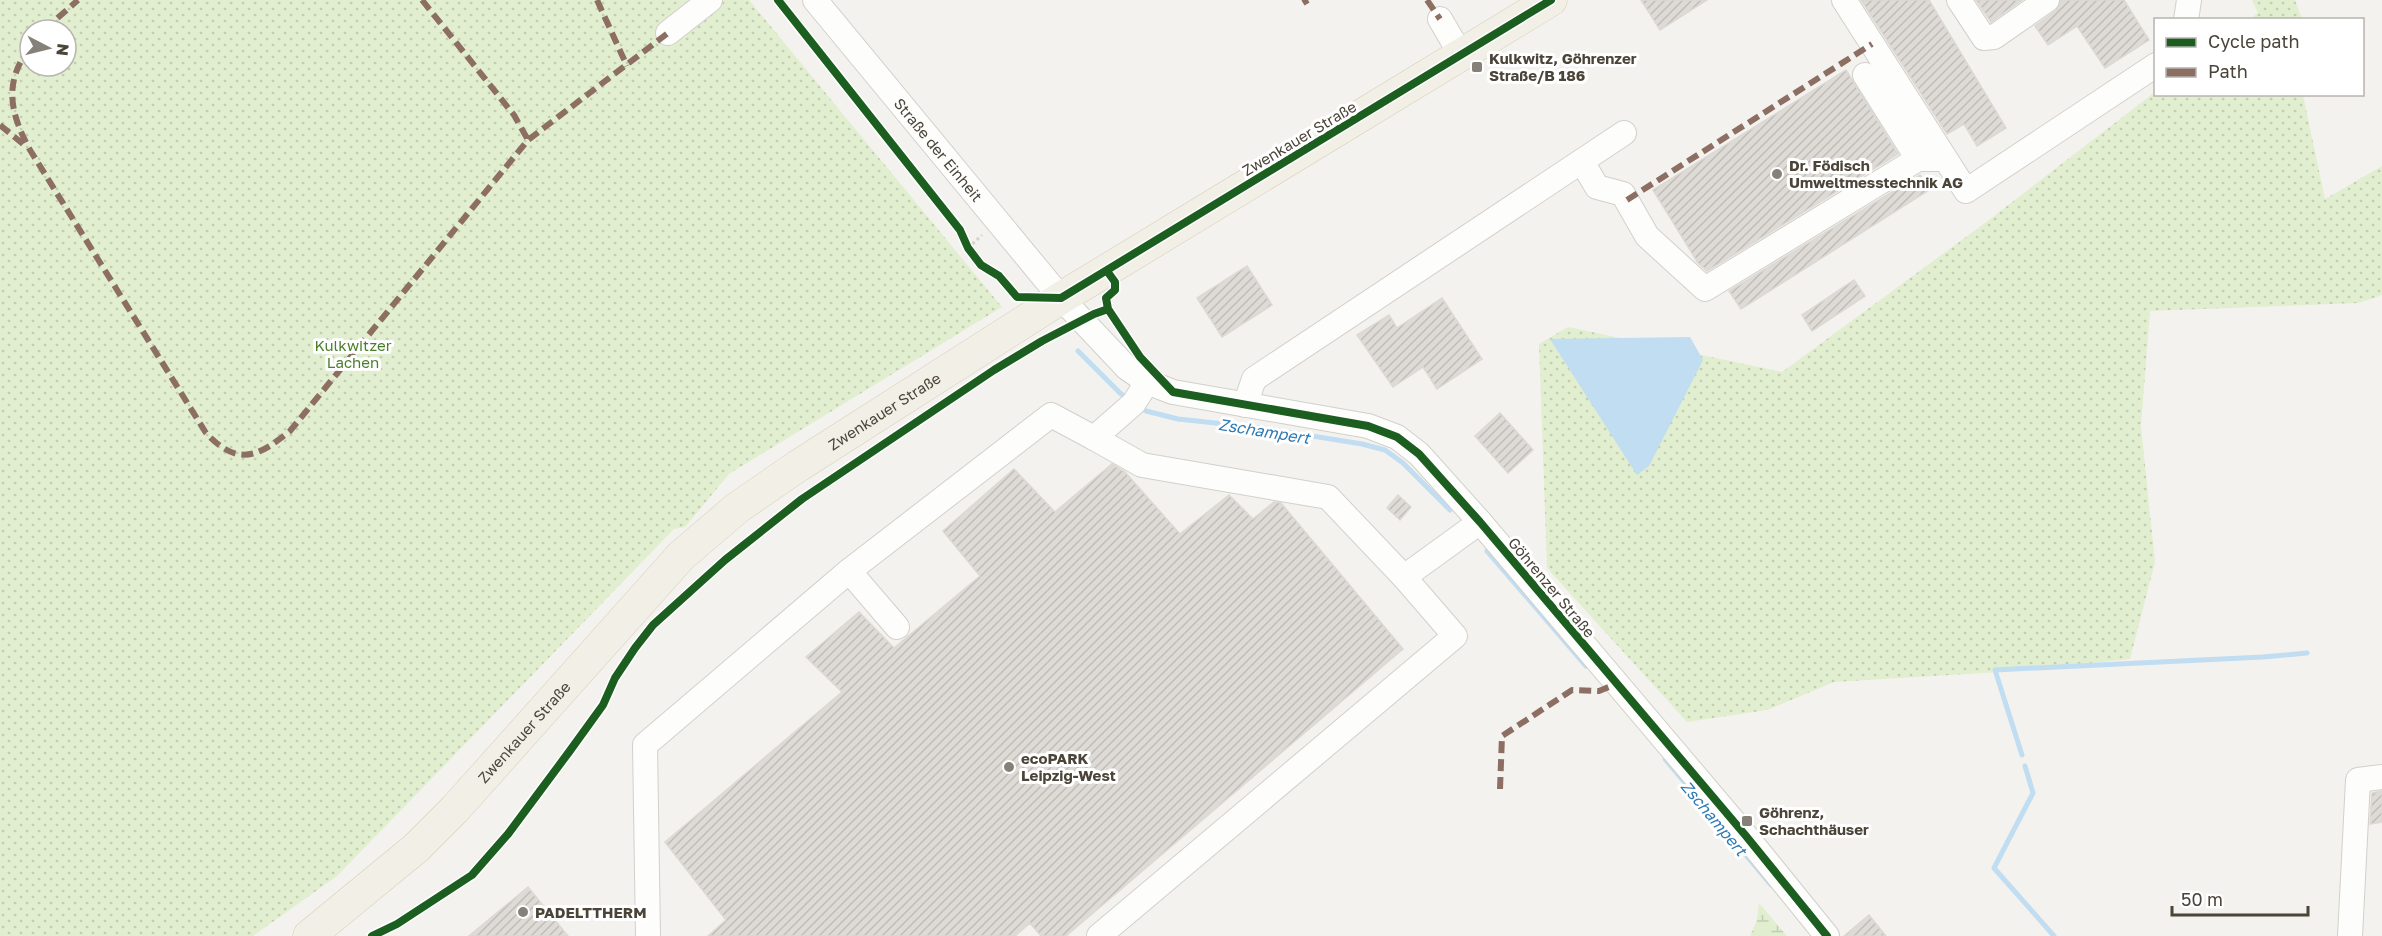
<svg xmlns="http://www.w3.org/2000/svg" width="2382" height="936" font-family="'Golos Text',sans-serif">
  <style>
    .green { fill: url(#green-dots); fill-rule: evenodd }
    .wetland { fill: url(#wetland-marsh) }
    .water { fill: #c0ddf1 }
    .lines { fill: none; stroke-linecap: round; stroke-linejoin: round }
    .stream { stroke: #c0ddf1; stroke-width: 5 }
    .building { fill: url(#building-hatch); stroke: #dcd9d4; stroke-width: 1.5 }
    .minor-casing { stroke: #d2d0cb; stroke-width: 26 }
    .major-casing { stroke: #d6cebb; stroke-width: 33 }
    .path { stroke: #d3d2cc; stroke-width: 3; stroke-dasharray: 3 3; stroke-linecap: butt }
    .minor { stroke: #fdfdfc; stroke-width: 24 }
    .major { stroke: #f2efe6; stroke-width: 32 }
    .quiet { stroke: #8d6e63; stroke-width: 6; stroke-dasharray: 12 6; stroke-linecap: butt }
    .cycleway-casing { stroke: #fff; stroke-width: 11 }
    .cycleway { stroke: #1b5e20; stroke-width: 8 }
    .poi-dot { fill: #868178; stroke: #fff; stroke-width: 2 }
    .labels { text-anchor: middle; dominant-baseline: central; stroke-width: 6; stroke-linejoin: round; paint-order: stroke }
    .poi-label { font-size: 15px; font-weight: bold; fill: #4b4439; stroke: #fff; text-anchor: start }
    .street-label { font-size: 15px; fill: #4b4439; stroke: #fff }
    .park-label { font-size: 15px; fill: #4a7f2a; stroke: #fff }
    .water-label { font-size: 16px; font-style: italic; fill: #2e7ab2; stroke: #fff }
  </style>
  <defs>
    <pattern id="green-dots" width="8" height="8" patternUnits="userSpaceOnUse" patternTransform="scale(1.5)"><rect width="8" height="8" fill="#e1eecf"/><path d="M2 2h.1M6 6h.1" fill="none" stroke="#c3cdb2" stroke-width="1.8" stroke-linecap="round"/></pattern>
    <pattern id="wetland-marsh" width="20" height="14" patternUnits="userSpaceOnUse" patternTransform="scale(1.5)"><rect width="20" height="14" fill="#e1eecf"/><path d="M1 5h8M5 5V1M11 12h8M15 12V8" fill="none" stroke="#c3cdb2"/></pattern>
    <pattern id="building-hatch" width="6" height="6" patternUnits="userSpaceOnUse" patternTransform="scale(1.5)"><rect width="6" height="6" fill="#dedbd6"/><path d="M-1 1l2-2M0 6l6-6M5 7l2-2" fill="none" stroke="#c0bdb8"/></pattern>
  </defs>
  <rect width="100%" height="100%" fill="#f4f2ee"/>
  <path class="green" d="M0,0H749L1002,307L729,474L685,527L674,529L337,876L253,936H0ZM30,30H66V66H30Z
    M2252,0H2295L2302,19H2250L2258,13Z
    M2155,92L2156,94L2303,95L2325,199L2382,166V295L2359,303L2150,311L2141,426L2155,562L2130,659L2000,672L1834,682L1767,710L1687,722L1547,568L1539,344L1568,327L1782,372L1989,220Z"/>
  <path class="wetland" d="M1759,903L1787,936H1750L1757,920Z"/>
  <path class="water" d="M1690,337L1703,360L1649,466L1637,475L1550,339Z"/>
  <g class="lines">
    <path class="stream" d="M1078,351L1120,393L1129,400
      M1139,406L1146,411L1178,419L1262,428L1362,444L1385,450L1403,463L1450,510
      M1487,551L1586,666
      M2022,755L1995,670L2263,657L2307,653
      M1665,759L1771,885
      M2025,766L2033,793L1994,868L2054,936"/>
  </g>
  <path class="building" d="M1641,0H1707L1660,30Z
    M1861,0H1929L2006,128L1977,146L1964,124L1947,134Z
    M1976,0H2022L1991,22Z
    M2061,0H2124L2149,40L2105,68L2077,26L2048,45L2035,26L2056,11Z
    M1846,70L1898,154L1707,271L1698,263L1653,190Z
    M1920,175L1929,190L1741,309L1729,291Z
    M1247,266L1272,305L1222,337L1197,298Z
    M1854,280L1865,296L1812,331L1802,315Z
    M1442,298L1482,359L1437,389L1423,367L1393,387L1357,335L1389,315L1397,328Z
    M1500,413L1533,450L1508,473L1475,436Z
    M1112,464L1125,472L1180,534L1229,495L1253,519L1274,502L1281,503L1403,649L1066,936H1041L1030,923L1015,936H708L726,920L665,842L842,692L806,657L859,612L894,648L980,576L943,531L1014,469L1055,512Z
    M1398,495L1411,507L1400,520L1387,508Z
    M2382,791V822L2370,824L2372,793Z
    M528,887L568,936H469Z
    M1869,915L1886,936H1844Z"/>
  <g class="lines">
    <defs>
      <g id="minor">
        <path id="s1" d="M815,0L1061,298L1127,368L1147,382L1173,392L1368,426L1397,437L1419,454L1480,522L1746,836L1827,936"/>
        <path d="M1844,0L1966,191L2156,65"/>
        <path d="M1959,0L1984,38L1994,37L2047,0"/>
        <path d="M1440,19L1461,55"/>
        <path d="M2186,20L2189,0"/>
        <path d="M668,33L710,0"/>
        <path d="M1865,75L1918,159"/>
        <path d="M1582,162L1597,187L1623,194L1647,236L1705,289L1918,159H1945"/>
        <path d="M1245,405L1254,379L1624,133"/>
        <path d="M1094,438L1142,465L1328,497L1404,577"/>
        <path d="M897,627L849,571L1051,415L1094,438L1134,403L1147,382"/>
        <path d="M648,936L645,745L849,571"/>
        <path d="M1099,936L1455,636L1404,577L1480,522"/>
        <path d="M2350,936L2358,780L2382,777"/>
      </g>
      <g id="major">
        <path id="s2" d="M309,936L416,848L455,809L681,556L737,508L798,466L1061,298L1551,0"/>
      </g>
    </defs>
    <use href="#minor" class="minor-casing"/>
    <use href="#major" class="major-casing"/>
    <path class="path" d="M968,248L982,235"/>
    <use href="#minor" class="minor"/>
    <use href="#major" class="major"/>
    <path class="quiet" d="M422,0L514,115L528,140
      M597,0L627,66
      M1427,0L1440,19
      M1303,3L1308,0
      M44,30L78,0
      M30,47C3,83 10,113 30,150L206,433C238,467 258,457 290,431L528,140L668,33
      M0,125L23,144
      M1627,200L1872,44
      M1500,789L1502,736L1572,690L1599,691L1616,684"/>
    <defs>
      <path id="cycleway" d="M778,0L960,230L968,248L981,265L999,276L1017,297L1061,298L1551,0
        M1107,271L1115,282V290L1106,298L1108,309L1140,357L1173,392L1368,426L1397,437L1419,454L1480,522L1746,836L1827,936
        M372,936L397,924L472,875L508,834L569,752L603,705L615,678L635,648L653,625L725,560L802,499L994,370L1042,341L1094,314L1108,309"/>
    </defs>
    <use href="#cycleway" class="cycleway-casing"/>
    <use href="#cycleway" class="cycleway"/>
  </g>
  <g class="poi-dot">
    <rect x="1471" y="61" width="12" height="12" rx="3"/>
    <circle cx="1777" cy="174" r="6"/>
    <circle cx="1009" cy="767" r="6"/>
    <rect x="1741" y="815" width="12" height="12" rx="3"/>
    <circle cx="523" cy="912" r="6"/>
  </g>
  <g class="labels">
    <g class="poi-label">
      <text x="1489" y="58">Kulkwitz, Göhrenzer<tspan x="1489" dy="17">Straße/B 186</tspan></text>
      <text x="1789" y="165">Dr. Födisch<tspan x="1789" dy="17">Umweltmesstechnik AG</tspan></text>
      <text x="1021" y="758">ecoPARK<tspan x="1021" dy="17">Leipzig-West</tspan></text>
      <text x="1759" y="812">Göhrenz,<tspan x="1759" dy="17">Schachthäuser</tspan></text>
      <text x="535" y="912">PADELTTHERM</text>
    </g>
    <g class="street-label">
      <text transform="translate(1299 138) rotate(-31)">Zwenkauer Straße</text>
      <text stroke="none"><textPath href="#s1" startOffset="194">Straße der Einheit</textPath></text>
      <text stroke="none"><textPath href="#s2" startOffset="783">Zwenkauer Straße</textPath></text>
      <text transform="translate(1552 587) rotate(50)">Göhrenzer Straße</text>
      <text stroke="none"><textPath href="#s2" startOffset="297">Zwenkauer Straße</textPath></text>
    </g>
    <g class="park-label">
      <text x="353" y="345">Kulkwitzer<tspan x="353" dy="17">Lachen</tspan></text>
    </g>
    <g class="water-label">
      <text transform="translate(1264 431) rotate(9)">Zschampert</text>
      <text transform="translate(1714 818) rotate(50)">Zschampert</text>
    </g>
  </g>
  <rect x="2154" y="18" width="210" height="78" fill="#ffffff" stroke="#b7b4b0" stroke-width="1.5"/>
  <rect x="2166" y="38" width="30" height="9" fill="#1b5e20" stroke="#b7b4b0" stroke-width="1.5"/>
  <text x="2208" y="48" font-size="18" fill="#4b4439">Cycle path</text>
  <rect x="2166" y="68" width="30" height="9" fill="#8d6e63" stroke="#b7b4b0" stroke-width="1.5"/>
  <text x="2208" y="78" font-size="18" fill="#4b4439">Path</text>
  <g transform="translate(48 48) rotate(97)"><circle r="28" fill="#ffffff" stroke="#b7b4b0" stroke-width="1.5"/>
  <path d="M0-4.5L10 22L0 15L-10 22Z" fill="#868178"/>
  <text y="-9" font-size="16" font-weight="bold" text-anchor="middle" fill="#4b4439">N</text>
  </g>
  <path d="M2172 906v9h136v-9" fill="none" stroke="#4b4439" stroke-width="3"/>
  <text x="2181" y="906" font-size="18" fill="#4b4439" stroke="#ffffff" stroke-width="4.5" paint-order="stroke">50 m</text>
</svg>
